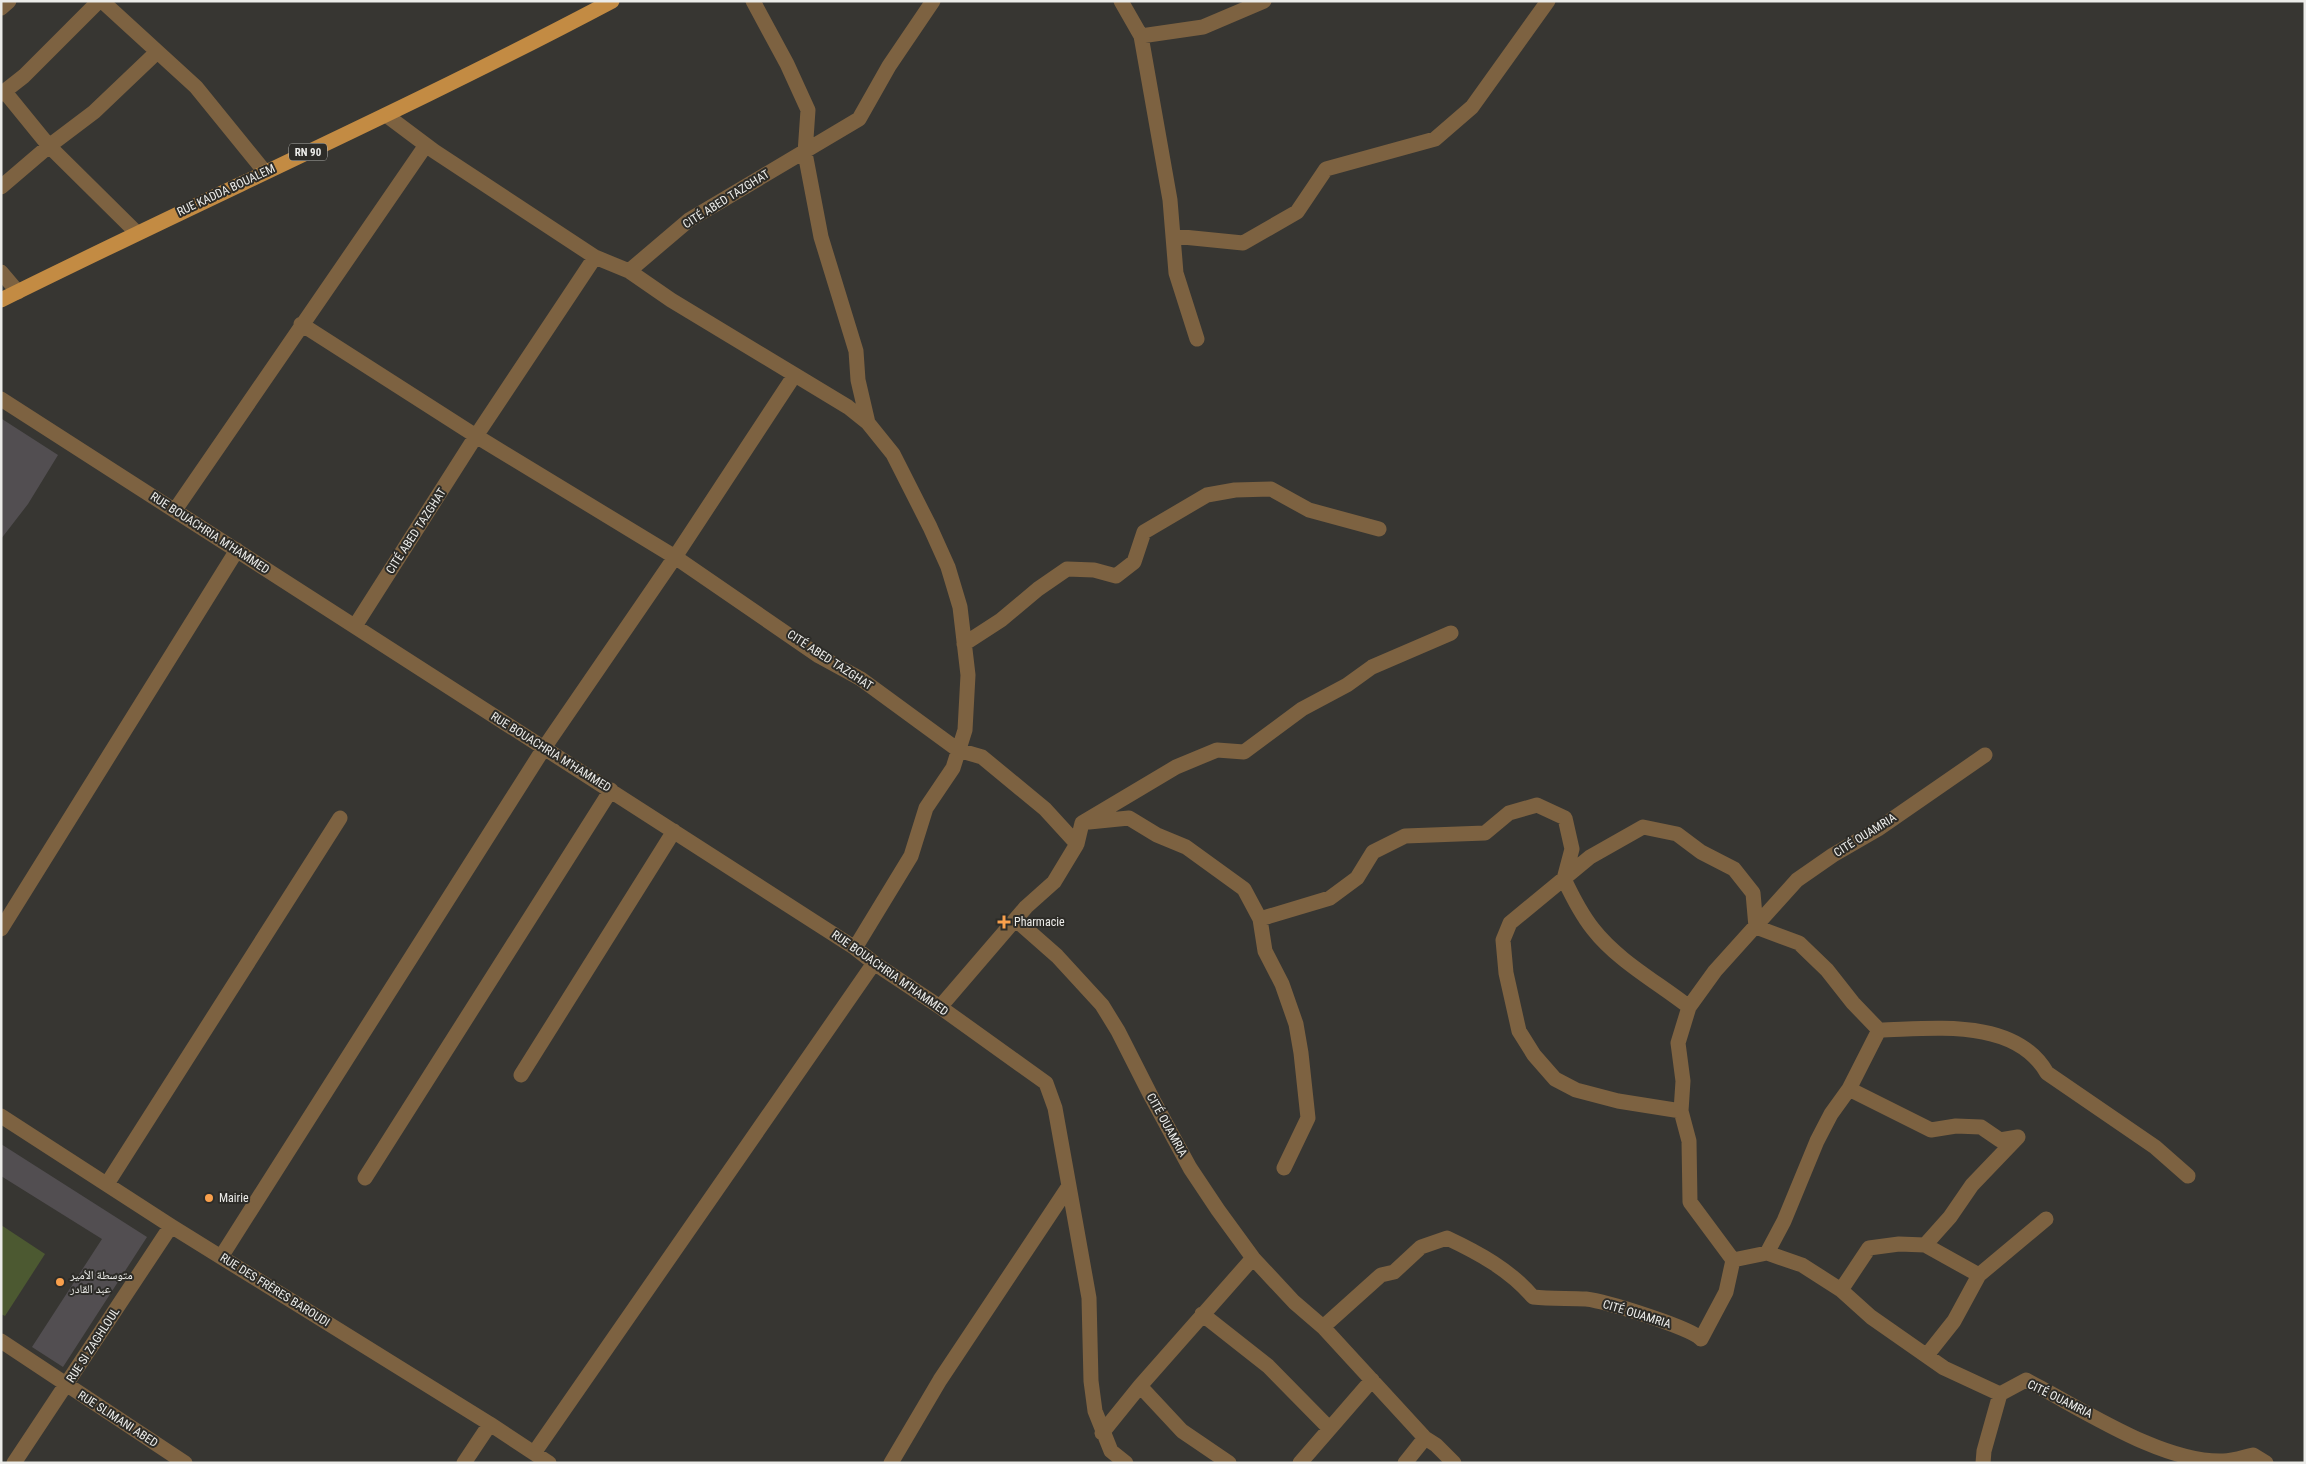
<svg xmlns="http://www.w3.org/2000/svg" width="2306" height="1464" font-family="'Roboto Condensed','Noto Naskh Arabic',sans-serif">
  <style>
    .green { fill: #4c5931 }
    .building { fill: #524e51 }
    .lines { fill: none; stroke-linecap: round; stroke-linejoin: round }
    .minor { stroke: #7d6241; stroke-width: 15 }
    .major { stroke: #c38b43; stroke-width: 15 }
    .poi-dot { fill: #f9a04c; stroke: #2d2c28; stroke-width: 2 }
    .labels { text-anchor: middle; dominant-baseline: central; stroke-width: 4; stroke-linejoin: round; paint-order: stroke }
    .shield { fill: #2d2c28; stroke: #b3b2af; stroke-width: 1 }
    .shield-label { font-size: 11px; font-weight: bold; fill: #ecece9 }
    .street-label { font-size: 12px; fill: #ecece9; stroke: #2d2c28 }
    .poi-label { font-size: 12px; fill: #ecece9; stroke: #2d2c28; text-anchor: start }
  </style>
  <rect width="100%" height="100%" fill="#373632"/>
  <path class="green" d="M1,1225L45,1254L5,1316L1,1314Z"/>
  <path class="building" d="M2,419L58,455L28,504L1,539Z
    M1,1144L147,1237L63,1367L32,1347L102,1239L1,1176Z"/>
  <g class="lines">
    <path class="minor" d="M102,1L196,87L265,172
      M753,1L787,64L808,110L805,153L821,237L856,351L858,380L868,423
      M1121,1L1141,36L1170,200L1176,273L1197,339
      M1,8L9,1
      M1141,36L1203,27L1264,1
      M5,92L49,146L137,233
      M1,94L24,76L99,1
      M386,115L434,151L595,257L629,271L671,300L848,407L868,423L893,454L930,527L948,567L960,607L968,675L965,730L953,768L926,808L911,856L855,948
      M1,187L49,146L94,112L157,52
      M1173,236L1243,243L1297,212L1326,169L1435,139L1472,107L1548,1
      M629,271L689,220L859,119L889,66L933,1
      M1,272L18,292
      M301,324L476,436L675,557L819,656L861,679L958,750L982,757L1045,809L1077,844
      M1,399L855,948L874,963L940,1007L1046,1083L1055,1108L1069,1186L940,1380L891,1463
      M175,510L426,145
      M355,626L476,436L595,257
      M964,644L1001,620L1038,589L1067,569L1094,570L1116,576L1134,562L1144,532L1207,495L1235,490L1271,489L1309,510L1379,529
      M1089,822L1129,818L1157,835L1186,847L1244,889L1260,919L1265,951L1282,984L1296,1024L1301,1053L1308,1118L1284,1168
      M1564,879C1572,896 1581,914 1593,929C1618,961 1657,982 1689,1007
      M1260,919L1330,898L1357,878L1373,852L1405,836L1485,833L1509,813L1537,805L1565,818L1572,849L1564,879
      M1016,920L1057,956L1102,1005L1118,1031L1152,1098L1190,1168L1218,1210L1253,1258L1294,1302L1323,1327L1425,1438L1436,1445L1454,1463
      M1,929L237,550
      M940,1007L1026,907L1054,882L1077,844L1082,823L1176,767L1217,750L1244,752L1302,709L1347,685L1372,667L1451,633
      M521,1075L674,831
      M1849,1089L1931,1130L1956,1126L1981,1127L2000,1140L2018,1137
      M1681,1111L1618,1101L1576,1090L1555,1079L1534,1055L1519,1031L1506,973L1503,940L1510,923L1590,857L1643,827L1677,834L1701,852L1734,869L1753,893L1756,927L1799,943L1827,970L1853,1003L1879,1030C1933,1029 2015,1017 2047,1073L2155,1147L2188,1176
      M1,1116L171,1226L490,1424L549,1463
      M365,1178L611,790
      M107,1184L340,818
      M1069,1186L1089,1298L1091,1381L1095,1411L1111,1451L1126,1463
      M1925,1245L1950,1217L1972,1185L2018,1137
      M1767,1253L1784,1221L1817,1141L1831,1114L1849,1089L1879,1030
      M221,1257L544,748L675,557L794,376
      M1733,1260L1690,1202L1689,1141L1681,1111L1683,1081L1678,1043L1689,1007L1715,971L1797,880L1833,855L1878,829L1985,755
      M1733,1260L1767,1253L1802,1265L1841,1290L1871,1317L1944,1368L2000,1394L2026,1380C2081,1408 2161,1463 2223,1461C2233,1461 2244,1457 2253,1455L2266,1463
      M1841,1290L1869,1248L1899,1244L1925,1245L1979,1275
      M1202,1314L1268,1366L1329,1428
      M1323,1327L1381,1275L1394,1272L1421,1247L1447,1238C1479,1253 1510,1270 1533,1297C1550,1299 1569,1298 1586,1299C1605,1301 1692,1328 1701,1339L1726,1292L1733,1260
      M1,1341L185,1463
      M1927,1355L1954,1321L1979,1275L2046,1219
      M1140,1386L1182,1431L1229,1463
      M1102,1433L1140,1386L1253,1258
      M534,1453L874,963
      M14,1463L171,1226
      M464,1463L490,1424
      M1300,1463L1372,1380
      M1405,1463L1425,1438
      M1983,1463L1984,1451L2000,1394"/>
    <path class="major" d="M1,300C204,199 412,107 612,1"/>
  </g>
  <g class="poi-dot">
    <path d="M1001.5 914.5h5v5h5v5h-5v5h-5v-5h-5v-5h5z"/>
    <circle cx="209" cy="1198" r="5"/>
    <circle cx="60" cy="1282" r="5"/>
  </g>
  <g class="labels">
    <rect class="shield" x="289" y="143.5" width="38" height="17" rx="4"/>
    <g class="shield-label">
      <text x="308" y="152">RN 90</text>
    </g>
    <g class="street-label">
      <text transform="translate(226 190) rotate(-25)">RUE KADDA BOUALEM</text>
      <text transform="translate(726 199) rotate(-32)">CITÉ ABED TAZGHAT</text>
      <text transform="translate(416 531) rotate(-57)">CITÉ ABED TAZGHAT</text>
      <text transform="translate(210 533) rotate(33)">RUE BOUACHRIA M'HAMMED</text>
      <text transform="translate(830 660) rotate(33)">CITÉ ABED TAZGHAT</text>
      <text transform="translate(551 752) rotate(32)">RUE BOUACHRIA M'HAMMED</text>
      <text transform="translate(1865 835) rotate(-32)">CITÉ OUAMRIA</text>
      <text transform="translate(890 973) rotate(35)">RUE BOUACHRIA M'HAMMED</text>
      <text transform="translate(1167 1125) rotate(61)">CITÉ OUAMRIA</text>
      <text transform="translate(275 1290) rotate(32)">RUE DES FRÈRES BAROUDI</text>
      <text transform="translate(1637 1314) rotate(17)">CITÉ OUAMRIA</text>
      <text transform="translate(93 1345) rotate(-57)">RUE SI ZAGHLOUL</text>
      <text transform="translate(2060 1399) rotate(26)">CITÉ OUAMRIA</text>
      <text transform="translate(118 1419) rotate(33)">RUE SLIMANI ABED</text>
    </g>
    <g class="poi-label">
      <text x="1014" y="922">Pharmacie</text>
      <text x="219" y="1198">Mairie</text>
      <text x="70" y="1275">متوسطة الأمير<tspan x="70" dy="14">عبد القادر</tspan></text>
    </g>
  </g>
  <rect width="2306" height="1464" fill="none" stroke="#ecece9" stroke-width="5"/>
</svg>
